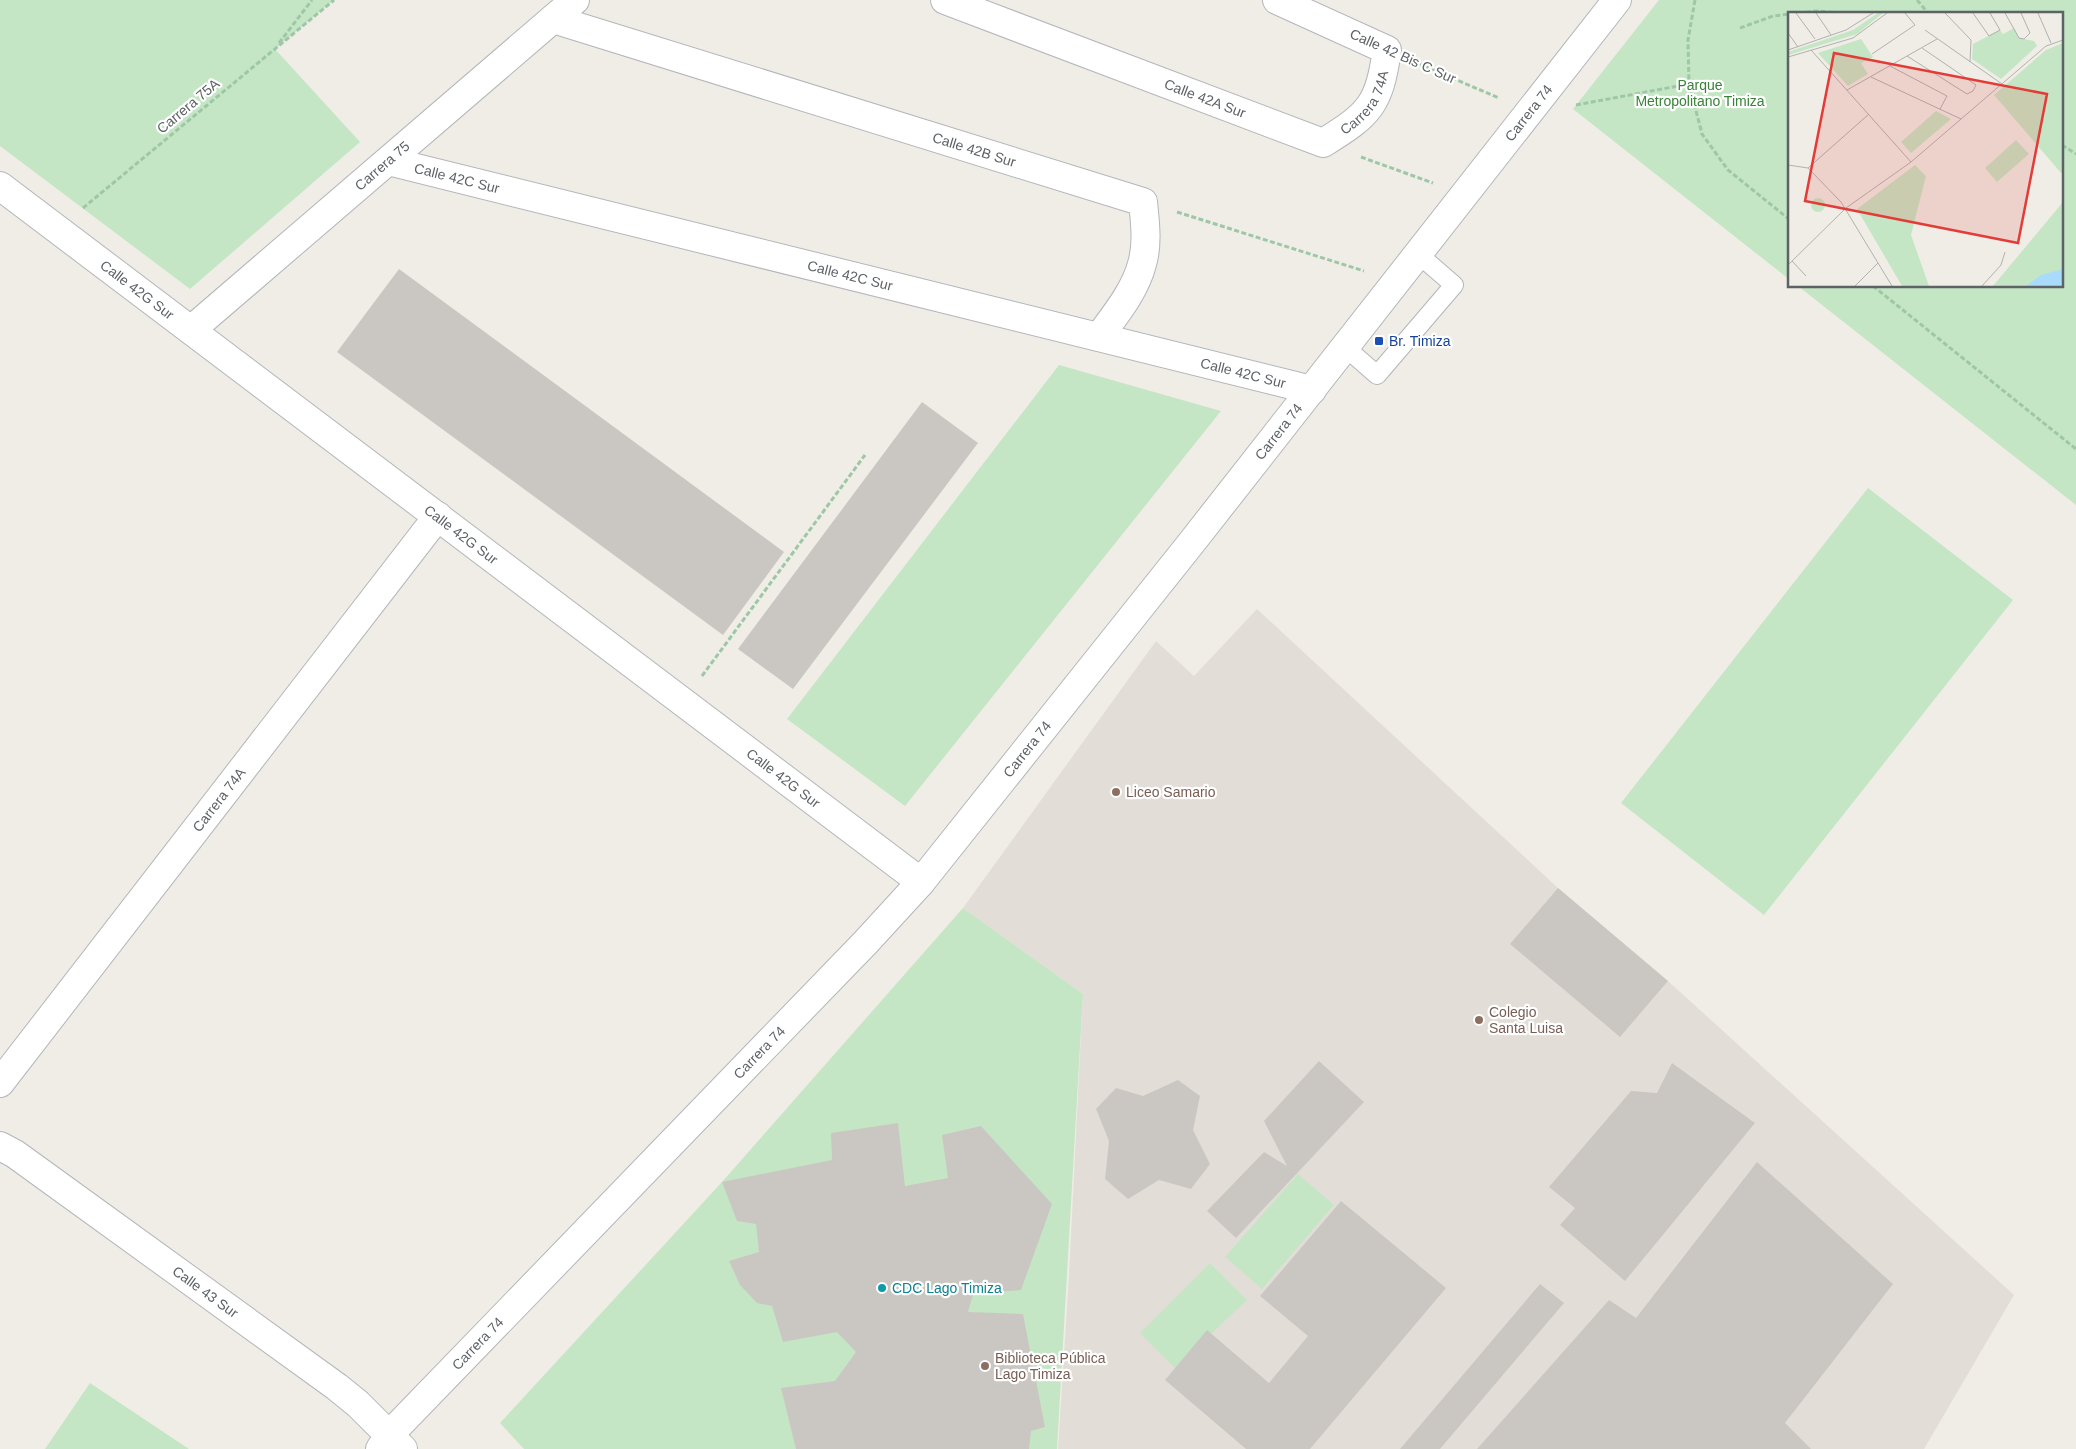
<svg xmlns="http://www.w3.org/2000/svg" width="2076" height="1449" font-family="Arial,sans-serif">
  <style>
    .education { fill: #e2ded7 }
    .green { fill: #c5e6c4 }
    .building { fill: #cac7c3 }
    .lines { fill: none; stroke-linecap: round; stroke-linejoin: round }
    .service-casing { stroke: #b3b6ba; stroke-width: 20 }
    .minor-casing { stroke: #b3b6ba; stroke-width: 30 }
    .tertiary-casing { stroke: #b3b6ba; stroke-width: 30 }
    .path { stroke: #9dc7a6; stroke-width: 3; stroke-dasharray: 5 2.5; stroke-linecap: butt }
    .service { stroke: #fff; stroke-width: 18 }
    .minor { stroke: #fff; stroke-width: 28 }
    .tertiary { stroke: #fff; stroke-width: 28 }
    .transit-dot { fill: #1a4fb4; stroke: #fff; stroke-width: 2 }
    .education-dot { fill: #8d6e63; stroke: #fff; stroke-width: 2 }
    .culture-dot { fill: #0f9aa8; stroke: #fff; stroke-width: 2 }
    .labels { text-anchor: middle; dominant-baseline: central; stroke-width: 4.5; stroke-linejoin: round; paint-order: stroke }
    .street-label { font-size: 14px; fill: #5d6266; stroke: #fff }
    .park-label { font-size: 14px; fill: #398238; stroke: #fff }
    .transit-label { font-size: 14px; fill: #164399; stroke: #fff; text-anchor: start }
    .education-label { font-size: 14px; fill: #785e54; stroke: #fff; text-anchor: start }
    .culture-label { font-size: 14px; fill: #0d838f; stroke: #fff; text-anchor: start }
    .inset-road { fill: none; stroke: #b1b1af; stroke-width: 1 }
    .view { fill: #e33c38; fill-opacity: 0.15; stroke: #e33c38; stroke-width: 2.5 }
    .inset-edge { fill: none; stroke: #5d6266; stroke-width: 2.5 }
  </style>
  <rect width="100%" height="100%" fill="#efede6"/>
  <path class="education" d="M1257,609L1558,888L1668,981L2014,1295L1924,1449H1058L1069,1275L1083,994L963,908L1156,641L1194,676Z"/>
  <path class="green" d="M0,0H334L275,49L360,142L190,289L0,146Z
    M1659,0H2076V505L1798,286H2062V14H1790V280L1573,109Z
    M1059,365L1221,411L905,806L787,719Z
    M1868,488L2013,600L1764,915L1621,803Z
    M963,908L1083,994L1057,1449H524L500,1423L722,1182Z
    M1298,1174L1334,1205L1262,1289L1225,1257Z
    M1210,1263L1247,1300L1175,1368L1140,1333Z
    M90,1383L189,1449H45Z"/>
  <path class="building" d="M399,269L784,552L723,635L337,352Z
    M922,402L978,443L793,689L738,649Z
    M1558,888L1668,981L1620,1037L1510,944Z
    M1319,1061L1364,1102L1236,1238L1207,1211L1264,1152L1287,1166L1264,1121Z
    M1672,1063L1755,1123L1625,1281L1560,1225L1575,1208L1549,1187L1631,1091L1657,1093Z
    M1178,1080L1200,1096L1193,1130L1210,1164L1191,1189L1159,1180L1128,1199L1105,1179L1109,1141L1096,1109L1116,1088L1143,1096Z
    M898,1123L905,1186L948,1178L942,1135L981,1126L1052,1204L1021,1290L973,1294L968,1312L1023,1314L1045,1427L1031,1431L1029,1449H796L781,1388L835,1381L856,1352L837,1332L783,1342L772,1306L757,1303L740,1285L729,1261L759,1252L756,1224L737,1221L722,1182L832,1160L831,1133Z
    M1757,1162L1893,1284L1785,1423L1811,1449H1477L1609,1300L1636,1318Z
    M1341,1201L1446,1288L1310,1449H1246L1165,1380L1207,1330L1269,1383L1308,1336L1260,1296Z
    M1540,1284L1564,1303L1440,1449H1400Z"/>
  <g class="lines">
    <defs>
      <path id="service" d="M1345,347L1377,375L1454,285L1418,254"/>
      <g id="minor">
        <path id="s1" d="M945,0L1323,143C1370,114 1379,105 1387,50L1277,0"/>
        <path id="s2" d="M553,19L1143,202C1145,222 1148,244 1142,264C1135,291 1115,315 1099,337"/>
        <path id="s3" d="M388,161L1312,390"/>
        <path id="s4" d="M191,330L575,0"/>
        <path id="s5" d="M0,1083L438,516"/>
        <path id="s6" d="M0,1146L15,1154L337,1387L358,1404L403,1449"/>
      </g>
      <g id="tertiary">
        <path id="s7" d="M0,186L921,882"/>
        <path id="s8" d="M380,1449L390,1434L866,942L921,882L1192,542L1617,0"/>
      </g>
    </defs>
    <use href="#service" class="service-casing"/>
    <use href="#minor" class="minor-casing"/>
    <use href="#tertiary" class="tertiary-casing"/>
    <path class="path" d="M1695,0L1688,40L1689,84L1702,134L1728,170L1790,220
      M1917,0L1929,14
      M1791,14L1816,11L1857,14
      M1740,28L1773,16L1790,14
      M279,43L312,0
      M1417,63L1499,98
      M1576,105L1689,84
      M2062,145L2076,154
      M1361,157L1433,183
      M83,208L334,0
      M1177,212L1364,271
      M1873,286L2076,449
      M702,676L865,455"/>
    <use href="#service" class="service"/>
    <use href="#minor" class="minor"/>
    <use href="#tertiary" class="tertiary"/>
  </g>
  <rect class="transit-dot" x="1374" y="336" width="10" height="10" rx="2.5"/>
  <g class="education-dot">
    <circle cx="1116" cy="792" r="5"/>
    <circle cx="1479" cy="1020" r="5"/>
    <circle cx="985" cy="1366" r="5"/>
  </g>
  <circle class="culture-dot" cx="882" cy="1288" r="5"/>
  <g class="labels">
    <g class="street-label">
      <text transform="translate(1403 56) rotate(24)">Calle 42 Bis C Sur</text>
      <text stroke="none"><textPath href="#s1" startOffset="278">Calle 42A Sur</textPath></text>
      <text stroke="none"><textPath href="#s1" startOffset="464">Carrera 74A</textPath></text>
      <text transform="translate(188 106) rotate(-40)">Carrera 75A</text>
      <text stroke="none"><textPath href="#s8" startOffset="1764">Carrera 74</textPath></text>
      <text stroke="none"><textPath href="#s2" startOffset="441">Calle 42B Sur</textPath></text>
      <text stroke="none"><textPath href="#s4" startOffset="252">Carrera 75</textPath></text>
      <text stroke="none"><textPath href="#s3" startOffset="71">Calle 42C Sur</textPath></text>
      <text stroke="none"><textPath href="#s3" startOffset="476">Calle 42C Sur</textPath></text>
      <text stroke="none"><textPath href="#s7" startOffset="172">Calle 42G Sur</textPath></text>
      <text stroke="none"><textPath href="#s3" startOffset="881">Calle 42C Sur</textPath></text>
      <text stroke="none"><textPath href="#s8" startOffset="1359">Carrera 74</textPath></text>
      <text stroke="none"><textPath href="#s7" startOffset="578">Calle 42G Sur</textPath></text>
      <text stroke="none"><textPath href="#s8" startOffset="954">Carrera 74</textPath></text>
      <text stroke="none"><textPath href="#s7" startOffset="982">Calle 42G Sur</textPath></text>
      <text stroke="none"><textPath href="#s5" startOffset="358">Carrera 74A</textPath></text>
      <text stroke="none"><textPath href="#s8" startOffset="549">Carrera 74</textPath></text>
      <text stroke="none"><textPath href="#s6" startOffset="252">Calle 43 Sur</textPath></text>
      <text stroke="none"><textPath href="#s8" startOffset="144">Carrera 74</textPath></text>
    </g>
    <g class="park-label">
      <text x="1700" y="85">Parque<tspan x="1700" dy="16">Metropolitano Timiza</tspan></text>
    </g>
    <g class="transit-label">
      <text x="1389" y="341">Br. Timiza</text>
    </g>
    <g class="education-label">
      <text x="1126" y="792">Liceo Samario</text>
      <text x="1489" y="1012">Colegio<tspan x="1489" dy="16">Santa Luisa</tspan></text>
      <text x="995" y="1358">Biblioteca Pública<tspan x="995" dy="16">Lago Timiza</tspan></text>
    </g>
    <g class="culture-label">
      <text x="892" y="1288">CDC Lago Timiza</text>
    </g>
  </g>
  <g transform="translate(1788 12)">
    <rect width="275" height="275" fill="#efede6"/>
    <path d="M90,1H95L69,22L0,43V40L65,18ZM226,16L231,26L246,29L249,34L213,67L184,47L185,32L212,18L215,22ZM73,27L85,45L73,51L80,62L60,74L30,41ZM275,31V161H273L206,83L258,38ZM148,99L163,107L123,141L113,130ZM228,128L241,142L209,170L197,156ZM127,153L138,164L123,223L141,274H114L69,197ZM23 193a7 7 0 1 1 14 0a7 7 0 1 1-14 0ZM275,190V274H205Z" fill="#c5e6c4"/>
    <path d="M275,257V274H238L253,263Z" fill="#a9dcfc"/>
    <path class="inset-road" d="M8,1L27,27M28,1L43,23M157,1L183,28L182,50M185,1L201,24L212,18L202,1M217,1L231,26L236,27L242,21L233,1M250,1L263,31M137,18L214,72M0,21L10,35M0,38L58,18L85,1M23,38L123,150M84,42L127,13L117,1M119,44L179,82L185,79L188,73L134,36M0,45L65,26L99,1M102,54L159,84L152,97M83,65L173,107M59,78L149,27M0,153L20,156L53,190L104,274M20,156L81,102M4,249L18,264M0,253L58,196L123,150L258,34L275,28M67,274L90,251M194,274L213,253L217,240"/>
    <path class="view" d="M46,41L259,82L230,231L17,189Z"/>
    <rect width="275" height="275" class="inset-edge"/>
  </g>
</svg>
